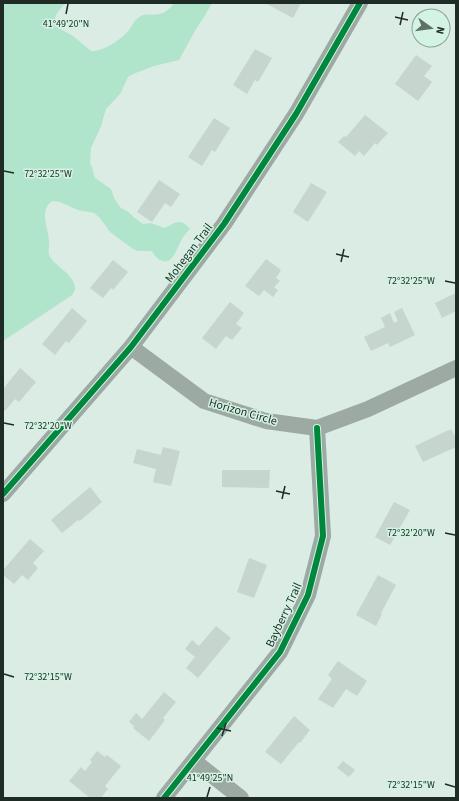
<svg xmlns="http://www.w3.org/2000/svg" width="459" height="801" font-family="'Source Sans 3',sans-serif">
  <style>
    .green { fill: #b0e5cc }
    .building { fill: #c6d5ce }
    .lines { fill: none; stroke-linecap: round; stroke-linejoin: round }
    .minor { stroke: #9daaa3; stroke-width: 16 }
    .cycleway-casing { stroke: #d3f3e3; stroke-width: 8 }
    .cycleway { stroke: #00873e; stroke-width: 6 }
    .ticks { fill: none; stroke: #1f2b25; stroke-width: 1.5 }
    .labels { text-anchor: middle; dominant-baseline: central; stroke-width: 3; stroke-linejoin: round; paint-order: stroke }
    .street-label { font-size: 12px; fill: #1f2b25; stroke: #d3f3e3 }
    .ticks-label { font-size: 10px; text-anchor: middle; fill: #1f2b25; stroke: #d3f3e3; stroke-width: 3; stroke-linejoin: round; paint-order: stroke }
  </style>
  <rect width="100%" height="100%" fill="#daece3"/>
  <path class="green" d="M3,3H66C59,9 53,17 55,26L73,36L91,51C103,52 122,39 129,30C132,26 134,21 138,18C148,9 160,23 174,3H212L204,17L196,29L179,60L154,66L133,74L128,77L120,94L106,109L101,126L91,148L90,163L92,167L95,178L111,189L115,200L121,208L127,211L136,219L143,224L151,223L164,228C174,224 180,216 190,229C187,232 184,235 182,239C177,247 172,270 157,258C155,256 154,253 151,251H138L133,249L110,232L100,218L94,213L78,210L60,202L52,201C38,212 49,228 49,242C50,247 47,251 50,257C58,269 75,274 75,290L72,295L3,341Z"/>
  <path class="building" d="M265,3H301L293,18Z
    M255,49L272,58L258,82L255,80L247,94L233,85Z
    M416,55L432,66L424,76L432,82L418,101L395,84Z
    M365,115L388,133L377,145L375,143L364,156L359,151L355,156L338,142L344,136L346,137Z
    M214,118L230,128L215,152L212,150L202,166L188,157Z
    M159,180L180,194L171,207L165,203L152,222L137,212Z
    M311,183L327,192L308,222L293,212Z
    M266,259L281,270L276,278L280,281L274,287L278,290L273,297L264,290L259,296L245,286Z
    M113,260L128,272L113,290L111,288L103,298L90,288Z
    M456,293V311L442,318L435,303Z
    M230,302L244,313L236,324L242,328L232,340L226,336L216,349L202,338Z
    M72,308L87,321L69,343L66,341L55,355L42,344Z
    M402,308L415,335L390,347L388,343L371,351L364,337L385,327L381,318L390,313L394,323L398,321L394,312Z
    M20,368L36,382L19,402L15,399L5,411L3,409V389Z
    M451,429L456,438V447L423,462L415,446Z
    M163,447L180,451L171,486L153,482L156,469L133,463L137,449L161,455Z
    M222,470H270L269,488L222,487Z
    M90,487L102,502L80,521L78,520L62,533L51,520Z
    M394,502L410,510L390,545L375,537Z
    M30,539L44,551L33,563L38,568L28,580L22,575L14,584L3,575V570Z
    M249,558L267,565L254,598L237,592Z
    M378,575L396,585L381,613L382,614L376,626L356,615Z
    M216,626L231,638L198,678L186,668L195,657L185,649L192,640L199,646Z
    M338,661L367,681L357,696L346,689L333,708L318,699L332,679L328,675Z
    M164,692L176,702L163,718L165,720L149,741L133,728L134,726L129,722L136,713L142,719Z
    M294,716L310,730L300,743L299,742L281,764L265,752Z
    M97,751L105,757L107,755L121,766L105,786L108,789L101,798H90L69,781L81,767L85,771L92,762L90,760Z
    M343,761L355,770L349,777L337,768Z"/>
  <g class="lines">
    <path class="minor" d="M131,347L204,401L266,421L317,428L368,409L456,368
      M3,494L131,347L224,224L296,114L360,3
      M194,761L241,798
      M164,798L280,652L308,595L323,536L317,428"/>
    <defs>
      <path id="cycleway" d="M3,494L131,347L224,224L296,114L360,3
        M164,798L280,652L308,595L323,536L317,428"/>
    </defs>
    <use href="#cycleway" class="cycleway-casing"/>
    <use href="#cycleway" class="cycleway"/>
  </g>
  <path class="ticks" d="M66,14L68,4M395,17L408,20M400,25L403,12M4,171L14,173M336,254L349,257M341,262L344,249M445,281L455,283M4,423L14,425M276,491L290,494M282,499L285,486M445,533L455,535M4,674L14,677M217,728L231,731M222,736L226,723M445,784L455,787M207,797L210,787"/>
  <g class="labels">
    <g class="street-label">
      <text transform="translate(189 253) rotate(-53)">Mohegan Trail</text>
      <text transform="translate(243 412) rotate(16)">Horizon Circle</text>
      <text transform="translate(284 615) rotate(-65)">Bayberry Trail</text>
    </g>
  </g>
  <g class="ticks-label">
    <text x="66" y="27">41°49'20"N</text>
    <text x="48" y="177">72°32'25"W</text>
    <text x="411" y="284">72°32'25"W</text>
    <text x="48" y="429">72°32'20"W</text>
    <text x="411" y="536">72°32'20"W</text>
    <text x="48" y="680">72°32'15"W</text>
    <text x="210" y="781">41°49'25"N</text>
    <text x="411" y="788">72°32'15"W</text>
  </g>
  <rect width="459" height="801" fill="none" stroke="#1f2b25" stroke-width="8"/>
  <g transform="translate(431 28) rotate(104)"><circle r="19" fill="#d3f3e3" stroke="#8ba397"/>
  <path d="M0-3L7 15L0 10L-7 15Z" fill="#606f68"/>
  <text y="-6" font-size="11" font-weight="bold" text-anchor="middle" fill="#1f2b25">N</text>
  </g>
</svg>
